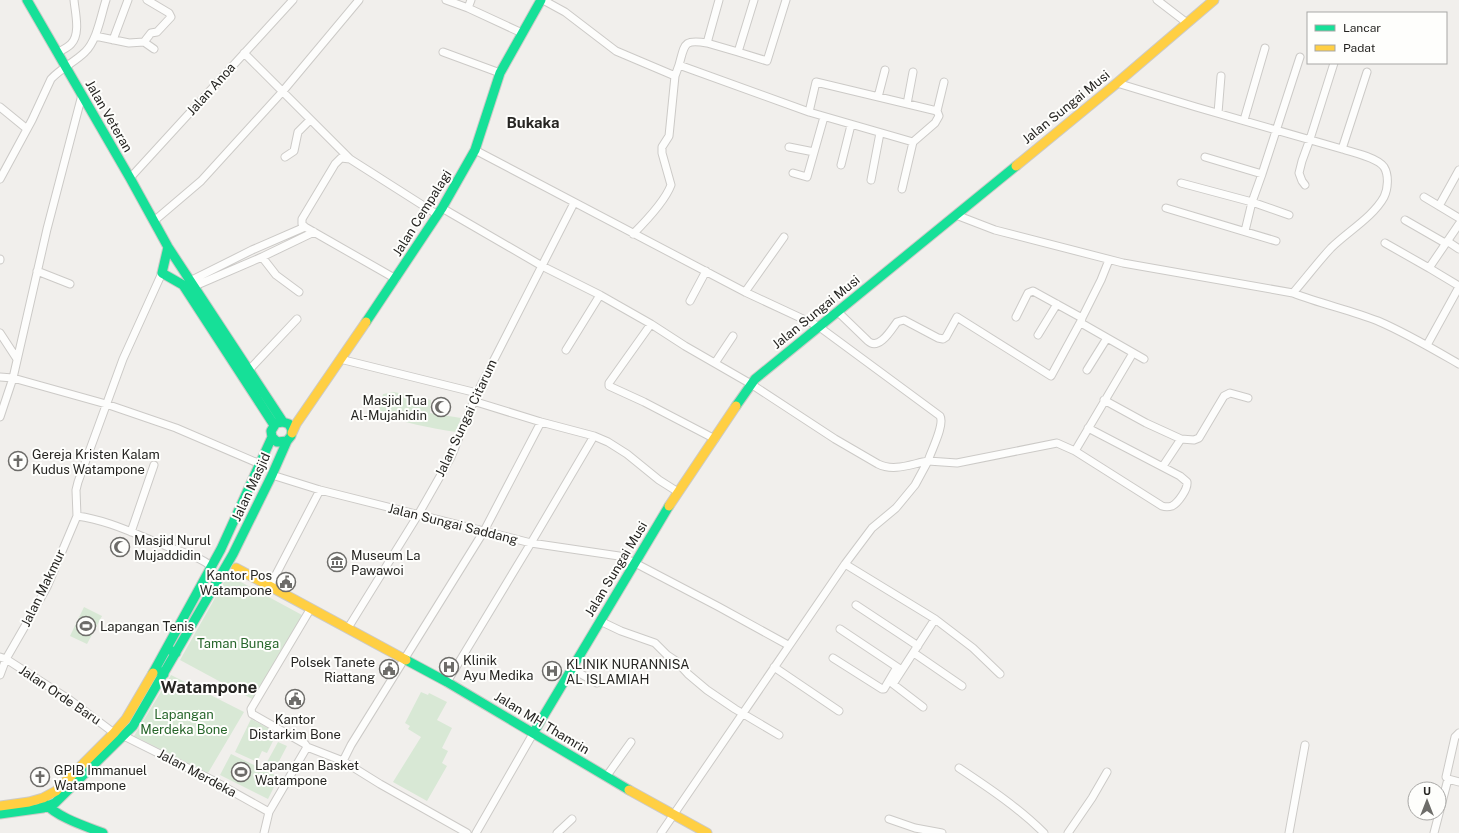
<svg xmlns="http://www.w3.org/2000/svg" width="1459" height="833" font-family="'Public Sans',sans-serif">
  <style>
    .green { fill: #d8e8d5 }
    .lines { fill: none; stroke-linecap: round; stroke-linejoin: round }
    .street-casing { stroke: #cccac7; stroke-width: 9 }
    .fast-casing { stroke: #cccac7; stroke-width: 11 }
    .slow-casing { stroke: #cccac7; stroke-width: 11 }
    .street { stroke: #fdfdfc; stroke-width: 7 }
    .fast { stroke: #16e098; stroke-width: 9 }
    .slow { stroke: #ffcf43; stroke-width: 9 }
    .labels { text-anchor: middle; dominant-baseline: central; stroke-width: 4; stroke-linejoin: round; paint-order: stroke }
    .street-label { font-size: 13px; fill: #262522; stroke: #fefefc }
    .poi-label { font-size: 13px; fill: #262522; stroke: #fefefc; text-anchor: start }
    .park-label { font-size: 13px; fill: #27662b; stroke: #fefefc }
    .quarter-label { font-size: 15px; font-weight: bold; fill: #262522; stroke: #fefefc }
    .district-label { font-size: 17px; font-weight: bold; fill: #262522; stroke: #fefefc }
  </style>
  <rect width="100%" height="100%" fill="#f1efec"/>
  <path class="green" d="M394,392L431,400L430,413L461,418L456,432C430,428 403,423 378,413L383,394Z
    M228,575L302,615L254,700L180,660Z
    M84,607L102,616L87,644L70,636Z
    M171,675L244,712L208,773L134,736Z
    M421,692L428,695L429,693L447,702L437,720L452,728L442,748L448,751L442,763L447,766L427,801L393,782L421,737L408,729L410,726L405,723Z
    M251,719L277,733L267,753L262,751L257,762L235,752Z
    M278,742L287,746L276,767L267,762Z
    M231,754L279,777L268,799L220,775Z"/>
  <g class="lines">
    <defs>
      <path id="street" d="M446,0L468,8L522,33
        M543,0L565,12L616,51L675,76L669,136L662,147V153L671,185C665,201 645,222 633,234
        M719,0L707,43L738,52
        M754,0L738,52L767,61L786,0
        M1157,0L1187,23
        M468,8L471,0
        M95,36L129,43L144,42L151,33L157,32L171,17L169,13L147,0
        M113,40L128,0
        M144,42L154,49
        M443,52L500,73
        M57,53C62,50 67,48 71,44C81,34 75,12 74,0
        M244,53L350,159L438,215
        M679,65C685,44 683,39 707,43
        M675,76L679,65L809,112L913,142
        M1117,83L1196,107L1342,149C1353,152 1378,158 1384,167C1389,175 1388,189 1384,197C1373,217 1347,232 1331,248C1318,262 1306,278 1293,293
        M878,97L885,70
        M907,104L913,72
        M0,107L27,129
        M937,111L944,82
        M809,112L816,82L937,111L939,116L935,123L913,142L902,189
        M1218,113L1221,76
        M1244,120L1265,48
        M789,147L814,152
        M1342,149L1367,72
        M285,157L294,151L298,132L310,120
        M1205,157L1262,174L1300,57
        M350,159L341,158L335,164L302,219V224L305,227L396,279
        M841,165L851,125
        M793,173L807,177L824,117
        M130,178L293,0
        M0,179L32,120L51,79C61,68 75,62 85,52C97,41 101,15 106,0
        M871,180L880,133
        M1181,183L1252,202L1289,215
        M1305,185L1302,181L1299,173L1302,161L1310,139L1334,63
        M1424,197L1459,218
        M1439,206L1459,170
        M442,208L542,266L600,295L651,324L685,346L751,384L835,439L878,464C894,472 911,464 928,461C931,451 945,425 940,416L818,326L745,292L475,150
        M1166,208L1276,241
        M956,215L995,230L1123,263L1293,293C1321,304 1350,310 1378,321C1406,333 1433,349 1459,364
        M1405,220L1445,243
        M154,221L201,181L283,91L359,0
        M1459,224L1429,268L1459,286
        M1245,231L1252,202L1262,174
        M1447,241L1459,249
        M1385,243L1429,268
        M262,257L276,275L299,292
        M0,259V260
        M1109,260L1101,280L1082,318L1081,323L1144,359
        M37,271L70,284
        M188,282L252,250L305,227
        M190,288L262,257L314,232
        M745,292L784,237
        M690,301L706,271
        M837,311L868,341C879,351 891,330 897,322L904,320L938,338L943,339L946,337L957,317L1051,376L1081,321
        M1016,317L1028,293L1033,291L1082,318
        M651,324L609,383V386L644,402L715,439
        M0,333L17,359
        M1038,335L1057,304
        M1427,345L1459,287
        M566,350L600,295
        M340,359L477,393
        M715,363L733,336
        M249,370L297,319
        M1087,370L1107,338
        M0,377L13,378L106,404L176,428L260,464
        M1104,400L1146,423L1181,439L1194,440L1199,438L1224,396L1230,393L1248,398
        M473,401L541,422L594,436L608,442L627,454L659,480L678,492
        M0,417L13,378L47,229L82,95
        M1075,451L1162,506C1165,507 1169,507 1172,506C1178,503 1188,489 1187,482L1180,476L1088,428
        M1163,466L1181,439
        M272,475L320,490L531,543L619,556L635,563L719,607L788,645
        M77,516C108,520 137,535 166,546C181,552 199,556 211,566
        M131,532L154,465
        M845,564L935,619L973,648L1000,674
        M270,586L320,490
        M856,605L918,646
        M311,608L251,709L252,714L305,744L307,747L343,761L380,784L467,833
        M600,621L621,631L655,643L667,655L676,661L688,674L707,690L735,709L779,735
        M348,628L418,515L451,457L477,393L574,203
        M840,629L900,669
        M914,653L962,686
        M0,657L6,659L70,700L114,733
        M833,658L882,689H884L897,667
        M774,667L839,711
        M572,669L597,683
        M0,675L6,659L25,626L47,587L77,516L76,490L78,482L123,359L162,273
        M447,682L531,543L594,436
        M923,707L893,684L935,619
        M124,736L212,780L269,812
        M343,761L351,745L484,531L541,422
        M959,768C989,788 1019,808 1044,833
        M606,777L631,742
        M1448,779L1459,782
        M889,819L915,828L942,833
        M264,833L269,812L307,747
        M476,833L534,732
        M557,833L572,819
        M661,833L845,564L872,528L896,508L915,485L928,461L957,463L1057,443L1075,451L1133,353
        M1068,833L1092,798L1107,772
        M1289,833L1305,745
        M1434,833L1448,779L1446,777L1455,737L1459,733"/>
      <path id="fast" d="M27,0L130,178L168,247L283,422
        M168,247L162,273L183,285L274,425
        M366,322L442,208L475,150L500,73L541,0
        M736,406L755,379L1016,166
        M168,649L176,653
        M406,660L447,682L629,790
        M156,669L164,674
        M153,673L221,549L272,437
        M534,732L669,506
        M43,802C59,818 82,825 103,833
        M0,814L43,808L55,803L133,726L233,554L272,475L287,441L291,436L292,430L289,424L283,422L276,423L271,431L272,437L277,442L287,441"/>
      <path id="slow" d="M1016,166L1117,83L1214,0
        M292,433L296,424L366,322
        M669,506L736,406
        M236,568L406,660
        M629,790L707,833
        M0,806L29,802L43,798L56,791L114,733L126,719L153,673"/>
    </defs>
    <use href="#street" class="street-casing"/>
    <use href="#fast" class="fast-casing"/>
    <use href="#slow" class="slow-casing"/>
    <use href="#street" class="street"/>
    <use href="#fast" class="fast"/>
    <use href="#slow" class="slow"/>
  </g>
  <defs>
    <symbol id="mosque-ring" viewBox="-11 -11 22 22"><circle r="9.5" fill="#fefefc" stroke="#6d6c69" stroke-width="1.5"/><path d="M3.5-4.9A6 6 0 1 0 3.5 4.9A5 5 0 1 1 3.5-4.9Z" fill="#6d6c69"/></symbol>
    <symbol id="church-ring" viewBox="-11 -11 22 22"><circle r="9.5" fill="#fefefc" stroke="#6d6c69" stroke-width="1.5"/><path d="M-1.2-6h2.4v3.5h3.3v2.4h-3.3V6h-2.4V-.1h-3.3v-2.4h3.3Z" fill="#6d6c69"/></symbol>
    <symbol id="museum-ring" viewBox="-11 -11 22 22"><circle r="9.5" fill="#fefefc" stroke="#6d6c69" stroke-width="1.5"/><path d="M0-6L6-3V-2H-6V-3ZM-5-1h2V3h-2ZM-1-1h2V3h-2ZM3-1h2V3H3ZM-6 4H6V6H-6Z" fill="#6d6c69"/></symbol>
    <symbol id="civic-ring" viewBox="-11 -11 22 22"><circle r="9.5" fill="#fefefc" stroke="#6d6c69" stroke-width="1.5"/><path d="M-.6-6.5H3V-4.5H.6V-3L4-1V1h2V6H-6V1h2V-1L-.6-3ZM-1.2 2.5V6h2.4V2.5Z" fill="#6d6c69"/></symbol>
    <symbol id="stadium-ring" viewBox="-11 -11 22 22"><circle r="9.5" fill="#fefefc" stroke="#6d6c69" stroke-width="1.5"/><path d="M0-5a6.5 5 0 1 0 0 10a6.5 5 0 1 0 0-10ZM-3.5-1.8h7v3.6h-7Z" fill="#6d6c69"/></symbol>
    <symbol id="hospital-ring" viewBox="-11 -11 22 22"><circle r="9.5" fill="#fefefc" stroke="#6d6c69" stroke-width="1.5"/><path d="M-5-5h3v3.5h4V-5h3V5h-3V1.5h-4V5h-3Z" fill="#6d6c69"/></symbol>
  </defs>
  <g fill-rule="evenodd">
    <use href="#mosque-ring" x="430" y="396" width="22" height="22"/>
    <use href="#church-ring" x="7" y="450" width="22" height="22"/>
    <use href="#mosque-ring" x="109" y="536" width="22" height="22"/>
    <use href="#museum-ring" x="326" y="551" width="22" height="22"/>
    <use href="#civic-ring" x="275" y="571" width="22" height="22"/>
    <use href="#stadium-ring" x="75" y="615" width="22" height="22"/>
    <use href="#hospital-ring" x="438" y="656" width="22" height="22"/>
    <use href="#civic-ring" x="378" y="658" width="22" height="22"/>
    <use href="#hospital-ring" x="541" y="660" width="22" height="22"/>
    <use href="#civic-ring" x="284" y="688" width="22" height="22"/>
    <use href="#stadium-ring" x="230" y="761" width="22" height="22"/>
    <use href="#church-ring" x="29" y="766" width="22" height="22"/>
  </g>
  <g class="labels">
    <g class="street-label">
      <text transform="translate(211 89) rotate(-48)">Jalan Anoa</text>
      <text transform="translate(1066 107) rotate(-39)">Jalan Sungai Musi</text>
      <text transform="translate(109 116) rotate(60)">Jalan Veteran</text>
      <text transform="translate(422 213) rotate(-58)">Jalan Cempalagi</text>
      <text transform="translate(816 312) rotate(-39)">Jalan Sungai Musi</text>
      <text transform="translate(466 418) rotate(-65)">Jalan Sungai Citarum</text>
      <text transform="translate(251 487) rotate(-65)">Jalan Masjid</text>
      <text transform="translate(453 524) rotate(14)">Jalan Sungai Saddang</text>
      <text transform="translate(616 569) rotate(-59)">Jalan Sungai Musi</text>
      <text transform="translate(43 588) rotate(-64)">Jalan Makmur</text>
      <text transform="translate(60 695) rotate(34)">Jalan Orde Baru</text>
      <text transform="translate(542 723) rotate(31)">Jalan MH Thamrin</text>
      <text transform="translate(197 773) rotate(28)">Jalan Merdeka</text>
    </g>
    <g class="poi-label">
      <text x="427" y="400" text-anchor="end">Masjid Tua<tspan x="427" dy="15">Al-Mujahidin</tspan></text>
      <text x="32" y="454">Gereja Kristen Kalam<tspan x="32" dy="15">Kudus Watampone</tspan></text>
      <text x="134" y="540">Masjid Nurul<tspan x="134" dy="15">Mujaddidin</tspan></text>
      <text x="351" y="555">Museum La<tspan x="351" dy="15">Pawawoi</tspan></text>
      <text x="272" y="575" text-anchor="end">Kantor Pos<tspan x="272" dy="15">Watampone</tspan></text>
      <text x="100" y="626">Lapangan Tenis</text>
      <text x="463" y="660">Klinik<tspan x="463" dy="15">Ayu Medika</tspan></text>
      <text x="375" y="662" text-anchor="end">Polsek Tanete<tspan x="375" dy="15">Riattang</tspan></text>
      <text x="566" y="664">KLINIK NURANNISA<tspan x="566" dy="15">AL ISLAMIAH</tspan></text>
      <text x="295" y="719" text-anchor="middle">Kantor<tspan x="295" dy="15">Distarkim Bone</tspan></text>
      <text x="255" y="765">Lapangan Basket<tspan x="255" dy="15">Watampone</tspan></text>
      <text x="54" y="770">GPIB Immanuel<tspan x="54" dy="15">Watampone</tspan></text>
    </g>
    <g class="park-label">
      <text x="238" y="643">Taman Bunga</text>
      <text x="184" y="714">Lapangan<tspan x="184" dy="15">Merdeka Bone</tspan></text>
    </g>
    <g class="quarter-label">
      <text x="533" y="122">Bukaka</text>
    </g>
    <g class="district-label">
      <text x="209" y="687">Watampone</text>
    </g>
  </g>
  <rect x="1307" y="12" width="140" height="52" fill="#fefefc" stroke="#a8a7a5"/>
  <rect x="1315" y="25" width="20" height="6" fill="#16e098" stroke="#a8a7a5"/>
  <text x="1343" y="32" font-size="12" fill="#262522">Lancar</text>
  <rect x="1315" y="45" width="20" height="6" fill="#ffcf43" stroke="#a8a7a5"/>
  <text x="1343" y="52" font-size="12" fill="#262522">Padat</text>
  <g transform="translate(1427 801)"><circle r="19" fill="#fefefc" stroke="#a8a7a5"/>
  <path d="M0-3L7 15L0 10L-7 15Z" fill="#6d6c69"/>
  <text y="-6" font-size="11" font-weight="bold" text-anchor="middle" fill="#262522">U</text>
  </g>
</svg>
